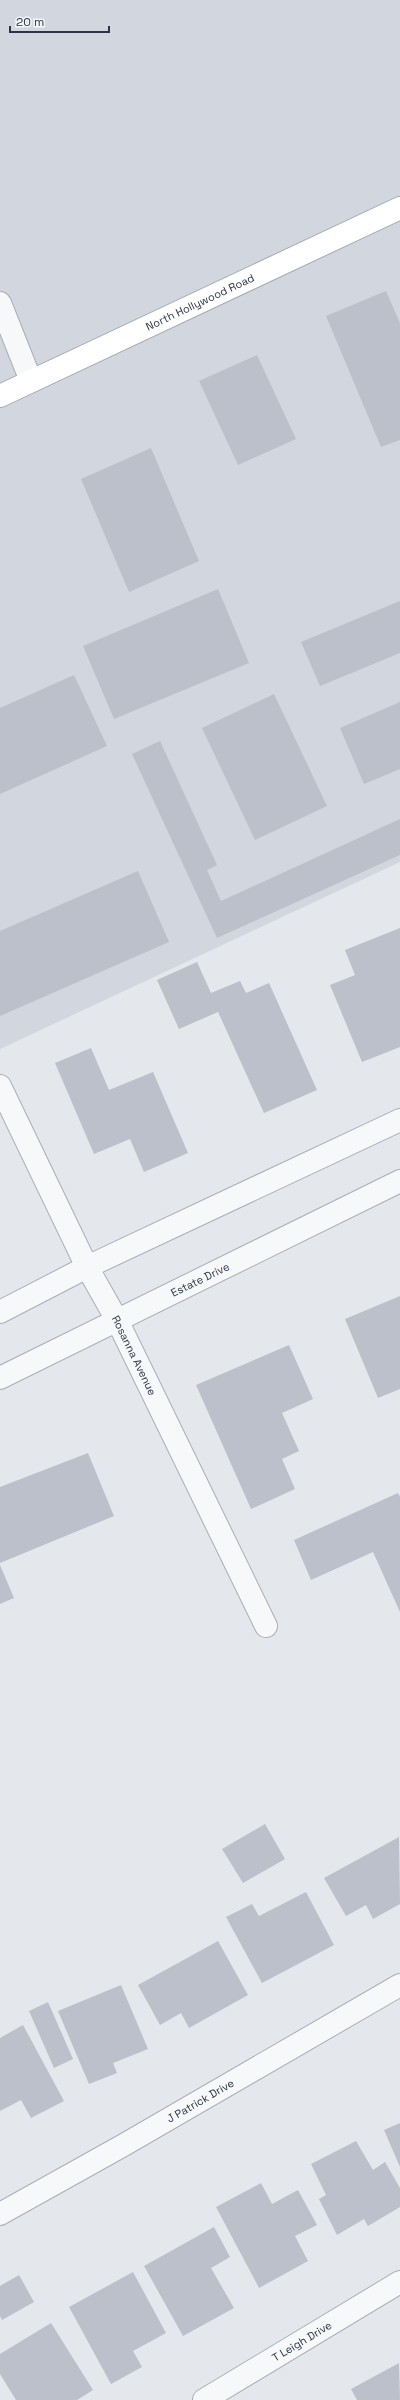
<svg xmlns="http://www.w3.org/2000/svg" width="400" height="2400" font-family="'Space Grotesk',sans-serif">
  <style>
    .built { fill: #d2d6de }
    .building { fill: #bbc0ca }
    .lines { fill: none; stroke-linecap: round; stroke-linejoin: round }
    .minor-casing { stroke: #a9aeb7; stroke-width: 24 }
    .major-casing { stroke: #a3abb8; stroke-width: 24 }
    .minor { stroke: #f7f8fa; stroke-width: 22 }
    .major { stroke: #fff; stroke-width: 22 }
    .labels { text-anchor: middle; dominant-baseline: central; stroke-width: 4; stroke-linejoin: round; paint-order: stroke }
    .street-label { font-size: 11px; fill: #2b3445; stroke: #f4f6f9 }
  </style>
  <rect width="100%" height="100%" fill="#e4e7ec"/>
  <path class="built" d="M0,0H400V862L0,1049Z"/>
  <path class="building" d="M386,291L400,323V440L381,447L326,316Z
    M257,355L296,439L238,465L199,381Z
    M151,448L199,561L129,592L81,479Z
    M218,589L249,663L114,719L83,646Z
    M400,601V653L320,686L301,642Z
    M74,675L107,746L0,794V708Z
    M274,694L327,806L255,840L202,728Z
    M400,702V769L364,784L340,728Z
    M160,741L217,865L207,870L221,901L400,819V855L217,938L132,754Z
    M138,871L169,942L0,1016V931Z
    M400,928V1047L362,1062L330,985L355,975L345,950Z
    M197,962L211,993L240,981L246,993L269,983L317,1090L264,1113L218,1012L179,1029L157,980Z
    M91,1048L109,1090L153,1072L188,1153L144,1172L130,1139L94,1154L55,1063Z
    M400,1296V1389L378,1398L345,1319Z
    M289,1345L313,1399L282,1413L299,1451L282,1459L295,1489L251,1509L196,1385Z
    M88,1453L114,1516L0,1563V1487Z
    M398,1493L400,1497V1612L373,1552L311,1580L294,1540Z
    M0,1565L14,1598L0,1604Z
    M265,1824L285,1859L243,1883L222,1849Z
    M399,1837L400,1904L373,1919L366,1905L346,1916L324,1878Z
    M306,1892L334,1945L262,1983L226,1917L252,1904L259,1916Z
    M218,1941L248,1995L189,2028L181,2013L160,2025L138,1985Z
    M121,1985L148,2049L113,2063L117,2073L89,2084L58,2011Z
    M48,2002L73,2059L54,2068L29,2011Z
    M23,2025L64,2101L31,2118L21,2100L0,2111V2038Z
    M400,2123V2167L384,2130Z
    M356,2141L373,2170L385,2162L400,2188V2207L368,2226L364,2219L337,2235L319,2199L326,2195L311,2164Z
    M261,2183L272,2204L298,2190L317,2225L295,2236L308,2261L259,2288L216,2207Z
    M214,2227L230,2257L211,2268L234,2308L183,2336L144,2266Z
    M133,2272L166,2333L133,2351L142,2367L111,2384L69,2307Z
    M19,2275L34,2302L2,2320L0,2316V2286Z
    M51,2323L93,2390L77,2400H16L0,2374V2354Z
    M399,2363L400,2400H357L351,2389Z"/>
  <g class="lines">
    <defs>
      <g id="minor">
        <path d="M0,303L31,381"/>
        <path id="s1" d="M0,1086L87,1267L117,1320L266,1626"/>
        <path d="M0,1312L87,1267L400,1120"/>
        <path id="s2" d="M0,1378L400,1181"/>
        <path id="s3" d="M0,2214L122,2146L400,1985"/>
        <path id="s4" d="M204,2400L400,2282"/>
      </g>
      <g id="major">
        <path id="s5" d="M0,396L400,208"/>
      </g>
    </defs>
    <use href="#minor" class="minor-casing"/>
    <use href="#major" class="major-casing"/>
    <use href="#minor" class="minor"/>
    <use href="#major" class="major"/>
  </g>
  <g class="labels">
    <g class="street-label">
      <text stroke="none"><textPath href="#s5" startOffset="221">North Hollywood Road</textPath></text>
      <text stroke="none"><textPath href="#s2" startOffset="223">Estate Drive</textPath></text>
      <text stroke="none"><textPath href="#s1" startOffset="301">Rosanna Avenue</textPath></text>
      <text stroke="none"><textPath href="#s3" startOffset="230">J Patrick Drive</textPath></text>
      <text stroke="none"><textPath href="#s4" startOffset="114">T Leigh Drive</textPath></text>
    </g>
  </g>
  <path d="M10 26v6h99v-6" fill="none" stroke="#2b3445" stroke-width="2"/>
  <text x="16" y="26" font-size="12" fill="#2b3445" stroke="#f4f6f9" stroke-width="3" paint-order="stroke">20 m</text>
</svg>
